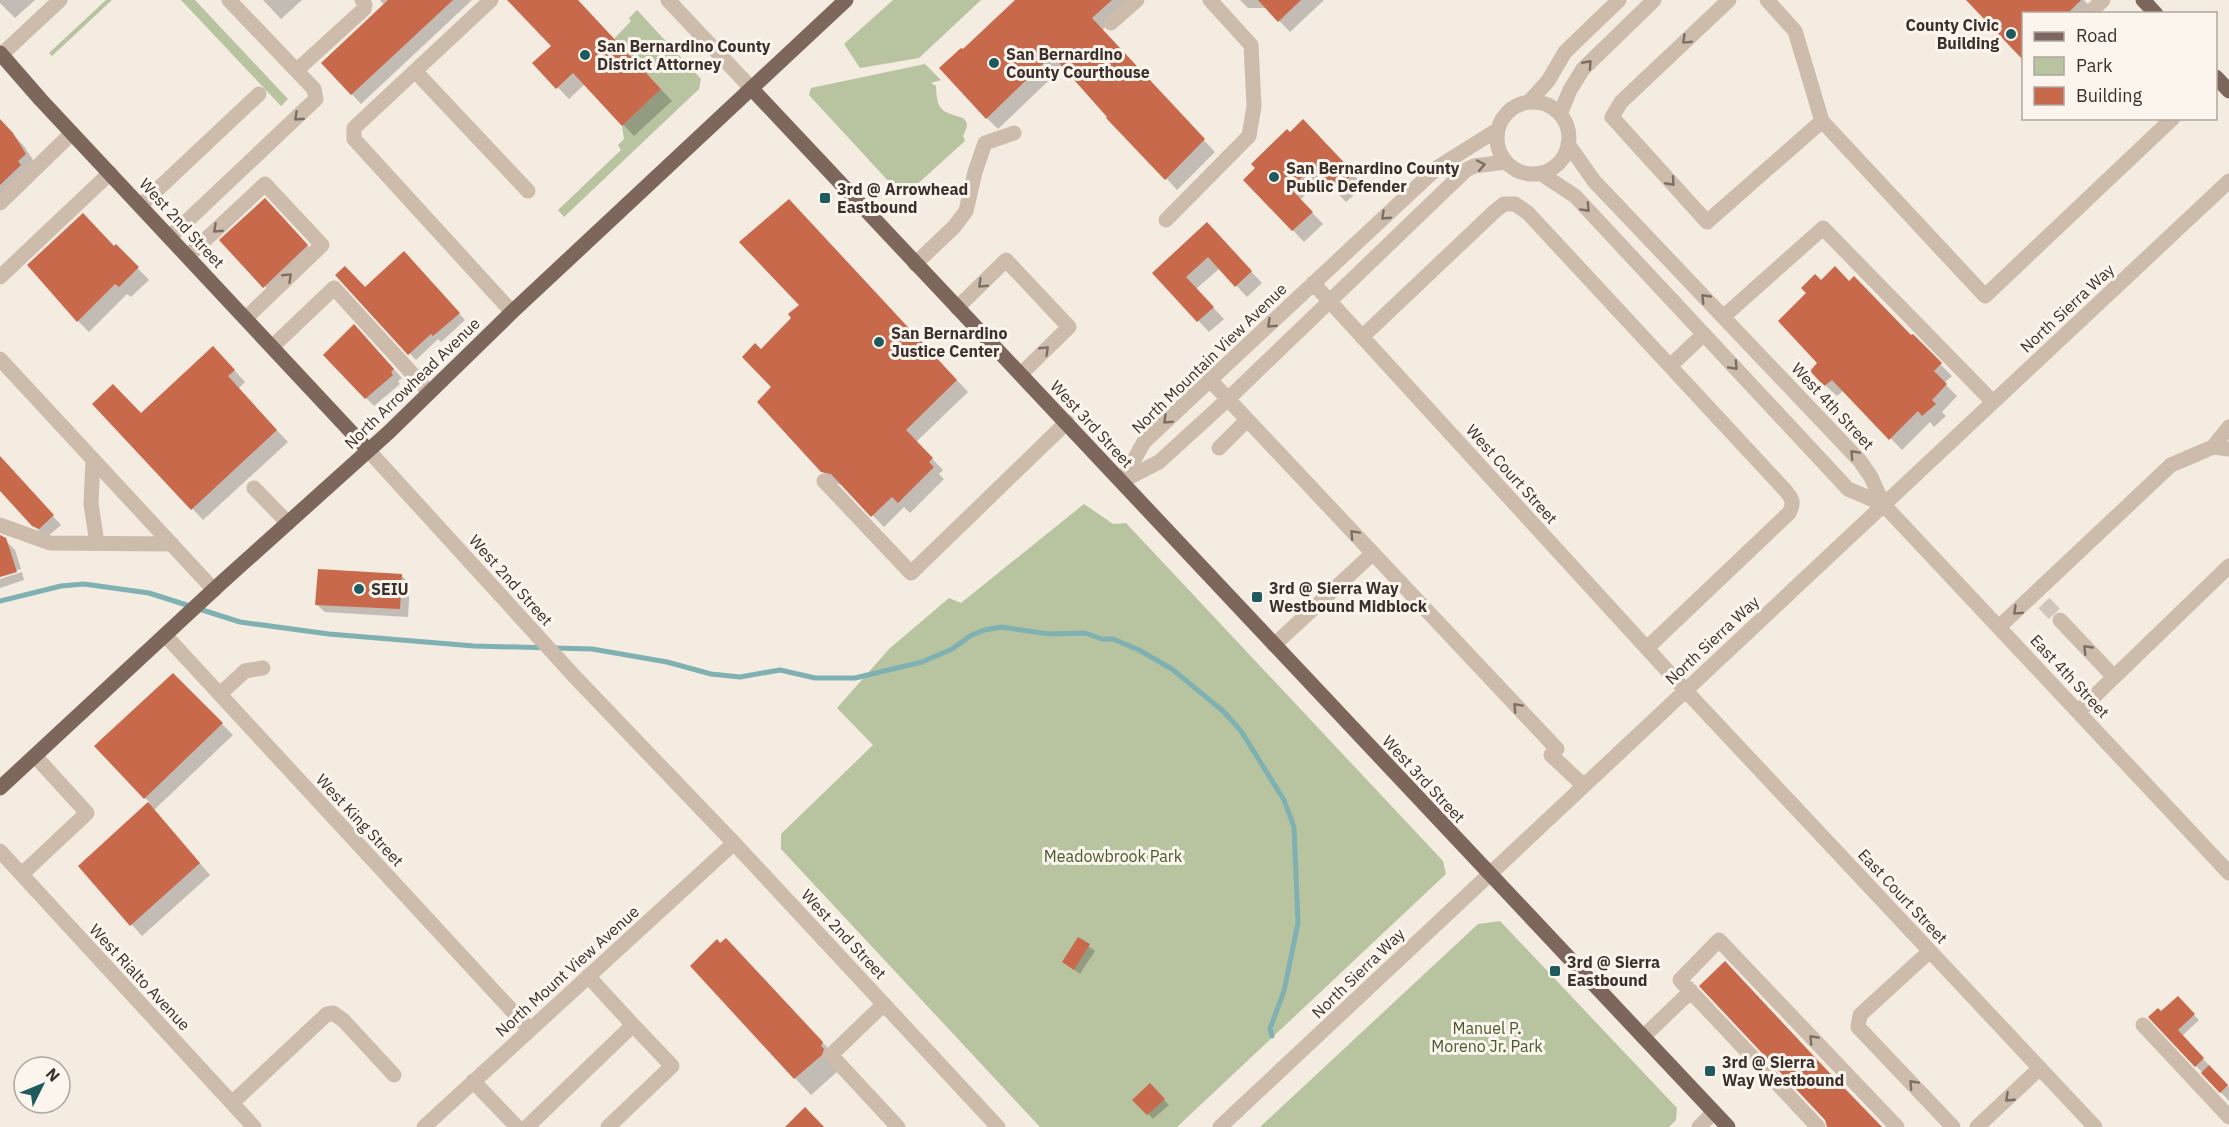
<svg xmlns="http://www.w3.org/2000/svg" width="2229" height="1127" font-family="'IBM Plex Sans',sans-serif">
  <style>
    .green { fill: #b8c4a0 }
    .shadow { fill: #0003 }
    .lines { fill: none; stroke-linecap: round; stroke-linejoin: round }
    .stream { stroke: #7fb0b2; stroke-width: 5 }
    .building { fill: #c8694b }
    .minor-tunnel { stroke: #cfc6bd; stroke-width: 15; stroke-dasharray: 15 8; stroke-linecap: butt }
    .minor { stroke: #cdbbac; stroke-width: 15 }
    .major { stroke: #7d675c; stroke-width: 15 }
    .oneway { stroke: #7d6f65 }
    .poi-dot { fill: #1f5a5e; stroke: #fbf5ee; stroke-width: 2 }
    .labels { text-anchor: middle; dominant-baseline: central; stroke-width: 6; stroke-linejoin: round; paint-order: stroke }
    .poi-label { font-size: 16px; font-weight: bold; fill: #3b302b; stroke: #fbf5ee; text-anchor: start }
    .street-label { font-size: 16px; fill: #3b302b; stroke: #fbf5ee }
    .park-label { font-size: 16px; fill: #4a5a2e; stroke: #fbf5ee }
  </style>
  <rect width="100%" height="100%" fill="#f4ebe1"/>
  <path class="green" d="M106,0H112L52,56L49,53Z
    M181,0H195L288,99L281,106Z
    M893,0H981L919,58L860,68L844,44Z
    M637,10L701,79L699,89L564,217L558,210L621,150L618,145L624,139L622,126L661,89L614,39L631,21L629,18Z
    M925,64L941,80L931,83L936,86C937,111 941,111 963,118C970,124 966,129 963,136L965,141L903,197L809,95L811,88Z
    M1084,504L1113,524L1126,523L1443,861L1446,874L1177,1127H1040L781,849V834L873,745L837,708L889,649L949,598L961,603Z
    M1500,921L1677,1108L1676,1120L1669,1127H1260L1478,924Z"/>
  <path class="shadow" d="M0,0H35L15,18L0,3Z
    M263,0H302L281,19Z
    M380,0H472L361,104L323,63L384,5Z
    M521,0H577L672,101L634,136L585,84L569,99L534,63L553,46Z
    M1018,0H1135L1102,30L1215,152L1177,190L1064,66L998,129L987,118L964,51Z
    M1240,0H1324L1290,32L1267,8H1248Z
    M1968,0H2084L2093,10L2090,14H2024Z
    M0,121L24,146L37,166L0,207Z
    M1314,133L1364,186L1346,202L1323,178L1300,200L1323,224L1304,242L1245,180L1290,134Z
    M276,211L318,257L276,298L221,240Z
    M801,213L968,392L916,442L943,470L939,474L944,479L910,513L904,507L884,527L843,485L834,483L822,471L773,387L761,351L794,319L801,305Z
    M1218,236L1262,283L1247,297L1220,268L1196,289L1224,319L1209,332L1154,273Z
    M116,246L149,280L131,297L127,294L89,332L78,321Z
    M410,260L465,320L441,342L438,339L416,360L337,275L365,289Z
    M1821,282L1850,283L1911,337L1912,336L1952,376L1944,383L1957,396L1942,412L1946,416L1934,427L1930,422L1902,450L1844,390L1837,396L1825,385L1819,363Z
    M362,335L402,378L398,381L400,384L374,406L366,398Z
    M224,359L245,382L238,389L288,442L203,520L94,404L141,415Z
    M0,457L61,525L48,536L42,534L0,489Z
    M7,542L15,550L21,569L0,576V544Z
    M22,572L24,580L0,588V579Z
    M401,575L410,584L408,617L325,612L316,604Z
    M173,675L233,735L154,810L210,875L142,936L80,866L150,803L96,746Z
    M1079,939L1095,951L1080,974L1064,962Z
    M743,957L839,1060L838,1071L811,1095L795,1078Z
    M2177,998L2199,1020L2182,1036L2229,1087V1101L2150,1017L2161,1013Z
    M1150,1085L1169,1105L1153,1119L1135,1100Z"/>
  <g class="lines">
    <path class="stream" d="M0,601L61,586L84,584L149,593L240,622L329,634L474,646L592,649L667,662L711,674L740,677L780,670L815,678H855L922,662L952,649L970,636L984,630L1001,627L1049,634L1085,633L1102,639H1113L1139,650L1172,669L1223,711L1241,731L1284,800L1294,827L1298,923L1284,991L1270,1029L1272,1036"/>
  </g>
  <path class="building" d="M388,0H453L351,95L321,63Z
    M507,0H578L661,89L622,126L573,73L556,89L532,63L551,46Z
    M1015,0H1112L1092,18L1205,139L1165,180L1106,118L1107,117L1052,55L986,119L939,68L961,48L963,49Z
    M1258,0H1301L1278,22Z
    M1966,0H2081L2067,14H2024V61Z
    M0,119L13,133L26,154L18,161L21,165L0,185Z
    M1303,119L1354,173L1334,192L1312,168L1290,188L1313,212L1292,231L1243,180L1255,168L1251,164L1287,129L1290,132Z
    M265,198L308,245L263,288L219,240Z
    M789,199L957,380L906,430L933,458L929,462L934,467L898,503L892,497L871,517L831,474L821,472L757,402L771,387L742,357L755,343L761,349L791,318L788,314L799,305L739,242Z
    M83,213L114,246L116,244L139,267L119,287L115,284L77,322L27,265Z
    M1207,222L1252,271L1235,287L1208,257L1186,277L1214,307L1197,322L1152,273Z
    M404,251L460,313L433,336L431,334L408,355L335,275L345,266L365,287Z
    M1835,266L1849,281L1854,276L1911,335L1913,334L1942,363L1934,371L1947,384L1932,400L1936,404L1922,416L1918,411L1889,440L1832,380L1824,386L1810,371L1817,363L1778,321L1806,293L1801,288L1815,274L1821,280Z
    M354,324L394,369L391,372L393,375L365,399L323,355Z
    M213,346L235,370L228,376L277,430L191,510L92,404L113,384L141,413Z
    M0,456L54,515L39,529L32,526L0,491Z
    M0,535L6,538L17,572L0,577Z
    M318,569L402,574L400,609L315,605Z
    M173,673L223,723L144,799L94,746Z
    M148,802L200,863L130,926L78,866Z
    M1078,937L1090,944L1074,970L1062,962Z
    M726,938L823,1042L821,1046L824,1049L822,1055L794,1079L690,966L717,939L720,943Z
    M1725,961L1824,1067L1882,1127H1827L1825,1120L1699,986Z
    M2178,996L2195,1014L2178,1030L2204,1058L2195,1067L2148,1017L2158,1008L2161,1011Z
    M2209,1065L2228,1085L2220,1093L2201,1073Z
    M1150,1083L1165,1099L1147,1115L1132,1100Z
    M805,1107L824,1127H785Z"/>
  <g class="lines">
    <path class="minor-tunnel" d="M2044,603L2060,620"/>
    <path class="minor" d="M491,0L354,128V139L512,312
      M668,0L752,89
      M1729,0L1621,102L1612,117L1707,222L1822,121
      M1767,0L1795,31L1822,121L1985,296L2173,118
      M2088,14L2103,0
      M1111,23L1137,0
      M0,56L60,0
      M297,70L364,9L365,5L362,0
      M415,71L528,191
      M1529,102L1548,81L1565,52L1619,0
      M1497 138a36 36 0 1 1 72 0a36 36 0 1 1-72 0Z
      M1560,114L1570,90L1583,69L1654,0
      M1568,144L1594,181L1860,461L1871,477L1883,504L2229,873
      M1540,173L1575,196L1848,489L1883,504
      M0,203L72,133
      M141,205L259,94
      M1166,220L1249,136L1254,106L1251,45L1210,0
      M170,237L316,99L314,89L229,0
      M188,256L265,184L322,245L246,318
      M915,264L954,227L966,211L975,172L985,143L1014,133
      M0,277L110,173
      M1313,283L1685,690L2095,1127
      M957,308L1006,260L1069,327L1021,374
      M1723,317L1823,228L1993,402
      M1362,337L1495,211L1504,204H1515L1528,213L1784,489C1792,498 1795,502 1789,513L1647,648
      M273,346L334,288L429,392
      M0,359L214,590
      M1670,366L1704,334
      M1210,380L1557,749
      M2213,447L2229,427
      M1219,448L1247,420
      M368,450L575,677L734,843L998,1127
      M93,459L91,504L97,543
      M824,481L911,573L1067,422
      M1122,481L1144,442L1210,380L1438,167L1497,130
      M1122,481L1159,462L1228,399L1466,170L1474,166L1506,162
      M254,488L288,523
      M0,525L50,543L172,544
      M2060,620L2114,677
      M1999,627L2171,465L2213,447L2229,449
      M165,635L529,1029
      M1274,645L1372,554
      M220,694L245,671L263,668
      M2078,712L2229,566
      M1551,755L1583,785
      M0,851L254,1127
      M22,874L87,813L35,756
      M1930,951L1860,1015L1858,1027L1953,1127
      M884,1004L831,1055L898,1127
      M2143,1025L2229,1117
      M1643,1037L1691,991
      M473,1081L517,1127
      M232,1103L327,1014L333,1013L343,1020L394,1075
      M424,1127L734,843
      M527,1127L633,1025L588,976
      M608,1127L672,1066L633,1025
      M1220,1127L2229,181
      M1699,1127L1714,1112
      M1818,1127L1680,980L1719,940L1897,1127
      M1977,1127L2040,1068"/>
    <path class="major" d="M2143,0L2156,14
      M0,53L41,100L368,450
      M2216,77L2229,91
      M752,89L1728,1127
      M0,788L221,583L389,432L512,312L846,0"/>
  </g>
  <defs><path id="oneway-chevron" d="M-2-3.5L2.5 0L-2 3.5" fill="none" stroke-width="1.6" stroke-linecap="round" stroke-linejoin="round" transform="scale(1.5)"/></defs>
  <g class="oneway">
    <use href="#oneway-chevron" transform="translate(1686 40) rotate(136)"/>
    <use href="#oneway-chevron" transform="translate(1588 64) rotate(-48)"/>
    <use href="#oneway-chevron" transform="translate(298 117) rotate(137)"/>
    <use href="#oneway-chevron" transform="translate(1481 165) rotate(-12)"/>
    <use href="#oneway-chevron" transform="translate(1671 182) rotate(48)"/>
    <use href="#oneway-chevron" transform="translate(1586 208) rotate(47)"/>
    <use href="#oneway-chevron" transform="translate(1385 216) rotate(137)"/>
    <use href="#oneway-chevron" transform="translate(217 229) rotate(137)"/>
    <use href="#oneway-chevron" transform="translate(288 277) rotate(-44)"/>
    <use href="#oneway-chevron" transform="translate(982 284) rotate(136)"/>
    <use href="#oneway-chevron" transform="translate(1705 298) rotate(-134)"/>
    <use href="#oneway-chevron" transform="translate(1271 324) rotate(137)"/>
    <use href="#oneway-chevron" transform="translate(1045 350) rotate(-44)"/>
    <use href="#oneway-chevron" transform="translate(1734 366) rotate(47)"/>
    <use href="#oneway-chevron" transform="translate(1167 420) rotate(137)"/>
    <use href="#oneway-chevron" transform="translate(1854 454) rotate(-133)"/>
    <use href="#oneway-chevron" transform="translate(1354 534) rotate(-133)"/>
    <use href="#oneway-chevron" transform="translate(2017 611) rotate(136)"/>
    <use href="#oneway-chevron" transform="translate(2087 649) rotate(-134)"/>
    <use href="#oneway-chevron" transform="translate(1517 707) rotate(-133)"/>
    <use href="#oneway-chevron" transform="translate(1813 1039) rotate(-133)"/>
    <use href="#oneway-chevron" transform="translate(1913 1084) rotate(-133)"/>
    <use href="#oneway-chevron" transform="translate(2009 1098) rotate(137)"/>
  </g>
  <g class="poi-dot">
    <circle cx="2011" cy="34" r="6"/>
    <circle cx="585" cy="55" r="6"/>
    <circle cx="994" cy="63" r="6"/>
    <circle cx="1274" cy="177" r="6"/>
    <rect x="819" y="192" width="12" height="12" rx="3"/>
    <circle cx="879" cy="342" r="6"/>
    <circle cx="359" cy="589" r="6"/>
    <rect x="1251" y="591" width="12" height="12" rx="3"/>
    <rect x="1549" y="965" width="12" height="12" rx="3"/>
    <rect x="1704" y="1065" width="12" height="12" rx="3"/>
  </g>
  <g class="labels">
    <g class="poi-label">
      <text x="1999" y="25" text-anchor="end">County Civic<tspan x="1999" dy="18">Building</tspan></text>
      <text x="597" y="46">San Bernardino County<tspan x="597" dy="18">District Attorney</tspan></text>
      <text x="1006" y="54">San Bernardino<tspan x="1006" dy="18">County Courthouse</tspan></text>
      <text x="1286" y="168">San Bernardino County<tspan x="1286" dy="18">Public Defender</tspan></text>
      <text x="837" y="189">3rd @ Arrowhead<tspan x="837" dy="18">Eastbound</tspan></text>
      <text x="891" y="333">San Bernardino<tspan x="891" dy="18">Justice Center</tspan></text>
      <text x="1269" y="588">3rd @ Sierra Way<tspan x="1269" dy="18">Westbound Midblock</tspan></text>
      <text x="371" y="589">SEIU</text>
      <text x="1567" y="962">3rd @ Sierra<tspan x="1567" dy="18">Eastbound</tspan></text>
      <text x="1722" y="1062">3rd @ Sierra<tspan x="1722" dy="18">Way Westbound</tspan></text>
    </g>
    <g class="street-label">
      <text transform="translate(182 223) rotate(47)">West 2nd Street</text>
      <text transform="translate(2067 308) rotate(-43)">North Sierra Way</text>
      <text transform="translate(1209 358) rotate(-44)">North Mountain View Avenue</text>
      <text transform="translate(412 383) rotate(-44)">North Arrowhead Avenue</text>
      <text transform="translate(1833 406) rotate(47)">West 4th Street</text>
      <text transform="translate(1092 424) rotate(47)">West 3rd Street</text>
      <text transform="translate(1512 474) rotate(48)">West Court Street</text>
      <text transform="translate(511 580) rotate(48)">West 2nd Street</text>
      <text transform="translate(1712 640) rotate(-43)">North Sierra Way</text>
      <text transform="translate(2070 676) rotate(47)">East 4th Street</text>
      <text transform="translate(1424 779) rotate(47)">West 3rd Street</text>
      <text transform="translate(360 820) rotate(47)">West King Street</text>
      <text transform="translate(1903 896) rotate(47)">East Court Street</text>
      <text transform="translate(844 934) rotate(47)">West 2nd Street</text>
      <text transform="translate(567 971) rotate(-42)">North Mount View Avenue</text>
      <text transform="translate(1358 973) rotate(-44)">North Sierra Way</text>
      <text transform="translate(140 977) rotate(47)">West Rialto Avenue</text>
    </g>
    <g class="park-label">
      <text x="1113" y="856">Meadowbrook Park</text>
      <text x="1487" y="1028">Manuel P.<tspan x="1487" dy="18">Moreno Jr. Park</tspan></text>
    </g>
  </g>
  <rect x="2022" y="12" width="195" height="108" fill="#fbf5ee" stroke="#aea6a0" stroke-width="1.5"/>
  <rect x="2034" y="32" width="30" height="9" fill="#7d675c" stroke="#aea6a0" stroke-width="1.5"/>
  <text x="2076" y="42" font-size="18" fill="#3b302b">Road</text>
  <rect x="2034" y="57" width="30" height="18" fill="#b8c4a0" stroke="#aea6a0" stroke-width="1.5"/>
  <text x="2076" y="72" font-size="18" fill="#3b302b">Park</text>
  <rect x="2034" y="87" width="30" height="18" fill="#c8694b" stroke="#aea6a0" stroke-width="1.5"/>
  <text x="2076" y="102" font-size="18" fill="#3b302b">Building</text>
  <g transform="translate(42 1085) rotate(47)"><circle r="28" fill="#fbf5ee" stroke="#aea6a0" stroke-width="1.5"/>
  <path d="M0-4.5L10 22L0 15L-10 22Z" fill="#1f5a5e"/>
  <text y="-9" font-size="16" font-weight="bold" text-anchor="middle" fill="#3b302b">N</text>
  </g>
</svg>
